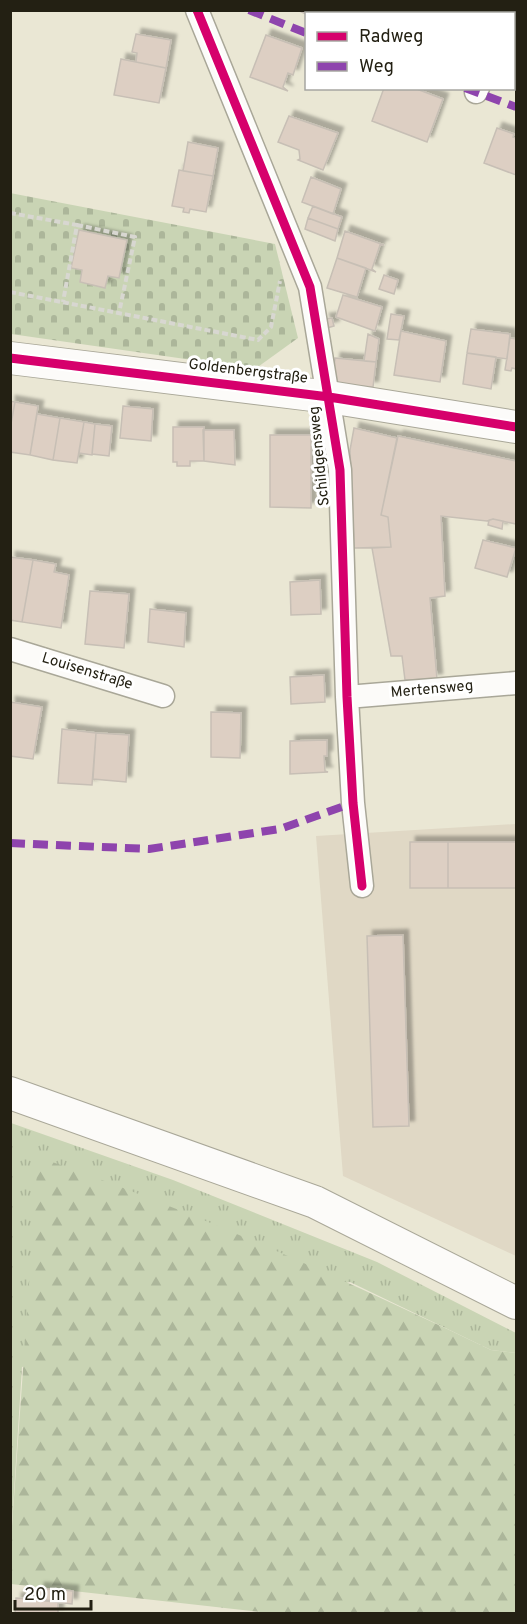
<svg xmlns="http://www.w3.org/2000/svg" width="527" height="1624" font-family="Overpass,sans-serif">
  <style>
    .commercial { fill: #e0d8c5 }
    .grass { fill: url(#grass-tufts) }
    .forest { fill: url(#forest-firs) }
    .cemetery { fill: url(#cemetery-stones) }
    .building { fill: #ddcfc3; stroke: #c7bfb5; stroke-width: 1.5; filter: url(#shadow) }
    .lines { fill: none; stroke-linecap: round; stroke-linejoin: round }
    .street-casing { stroke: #a9a798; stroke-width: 25 }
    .secondary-casing { stroke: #a9a798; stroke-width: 34 }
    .path { stroke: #d8d7d1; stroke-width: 4; stroke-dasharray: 6 3; stroke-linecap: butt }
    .street { stroke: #fcfbf9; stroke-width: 22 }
    .secondary { stroke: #fcfbf9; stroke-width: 32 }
    .quiet { stroke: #8e44ad; stroke-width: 8; stroke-dasharray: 15 8; stroke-linecap: butt }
    .cycleway-casing { stroke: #fff; stroke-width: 13 }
    .cycleway { stroke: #d6006c; stroke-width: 9 }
    .labels { text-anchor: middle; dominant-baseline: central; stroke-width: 6; stroke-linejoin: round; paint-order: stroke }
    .street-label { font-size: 15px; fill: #232013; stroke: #fff }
  </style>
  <defs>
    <pattern id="grass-tufts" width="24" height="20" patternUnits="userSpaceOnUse" patternTransform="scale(1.5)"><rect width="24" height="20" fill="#c9d4b4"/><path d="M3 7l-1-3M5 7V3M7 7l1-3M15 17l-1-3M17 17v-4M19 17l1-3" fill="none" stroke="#acb69a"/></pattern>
    <pattern id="forest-firs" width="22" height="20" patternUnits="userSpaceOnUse" patternTransform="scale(1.5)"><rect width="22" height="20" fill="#c9d4b4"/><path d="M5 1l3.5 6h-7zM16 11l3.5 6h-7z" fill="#acb69a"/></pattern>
    <pattern id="cemetery-stones" width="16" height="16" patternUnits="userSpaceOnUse" patternTransform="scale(1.5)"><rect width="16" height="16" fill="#c9d4b4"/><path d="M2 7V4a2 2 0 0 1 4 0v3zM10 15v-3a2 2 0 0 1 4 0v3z" fill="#acb69a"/></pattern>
    <filter id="shadow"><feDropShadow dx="5.5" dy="-5.5" stdDeviation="1.5" flood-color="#0004"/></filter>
  </defs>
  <rect width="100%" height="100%" fill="#eae7d4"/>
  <path class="commercial" d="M516,824V1256L343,1176L316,836Z"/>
  <path class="grass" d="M11,1123L173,1180L377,1262L516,1333V1353L491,1350L350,1282L22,1367L11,1540Z"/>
  <path class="forest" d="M38,1157C194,1211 343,1279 491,1350L516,1353V1613L278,1614L11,1584V1540Z"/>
  <path class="cemetery" d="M10,193L275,244L298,338L255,369L11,334Z"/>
  <path class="building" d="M297,10H319L318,14H306Z
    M136,34L171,40L166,68L136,62L137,53L132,52Z
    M266,35L302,48L293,75L288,73L283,87L288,91L250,77Z
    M121,59L166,68L159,103L114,95Z
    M384,88H414L443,99L427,142L372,121Z
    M289,116L338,133L323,170L298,160L300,159L299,150L278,142Z
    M497,128L514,134L513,137L516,138V175L484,163Z
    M188,142L218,148L213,176L183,171Z
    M179,170L213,176L206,212L190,209L189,213L183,212L184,208L172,206Z
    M311,177L341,189L333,214L302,202Z
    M313,206L342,217L338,229L308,218Z
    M308,218L338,229L335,241L305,229Z
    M79,230L127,240L119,278L108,276L105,288L80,282L82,270L71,268Z
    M345,231L384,245H380L372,269L376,272L337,258Z
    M337,258L366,268L357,297L327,288Z
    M384,275L398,280L394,294L379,289Z
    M343,295L382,307L375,331L336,317Z
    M391,314L404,316L399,340L387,339Z
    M332,318L334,326L327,328L324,319Z
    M471,329L510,334L507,359L467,353Z
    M401,331L446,341L440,382L394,375Z
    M368,334L379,339L376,362L364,361Z
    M510,338L516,339V369L512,368L511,371L505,370Z
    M467,353L496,357L491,389L463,384Z
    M335,358L376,362L373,387L332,384Z
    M10,401L15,402L10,429Z
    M15,402L38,406L30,455L10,452V429Z
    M123,406L153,409L151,441L120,438Z
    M37,414L60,418L53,460L30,455Z
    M60,418L84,422L77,463L53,460Z
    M84,422L95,424L92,455L79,453Z
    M95,424L112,426L109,456L92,454Z
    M173,427H204V461H190V466H177V462H173Z
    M354,428L397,438L381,515L388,517L391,547L354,548L350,450Z
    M203,430H234L235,465L204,461Z
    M270,435H311V508L270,507Z
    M398,436L516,461V524L493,519L487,521L441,516L445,596L430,598L437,679L405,680L402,656H391L372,548L391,547L388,517L381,515Z
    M493,519L503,521L502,529L488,525L489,520Z
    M483,540L516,548L507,577L475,568Z
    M10,557L33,560L22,622L10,620Z
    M33,560L56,564L54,572L69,575L61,628L22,622Z
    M320,580L321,614L291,615L290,582Z
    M90,591L129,594L124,648L85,644Z
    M150,609L186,613L184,647L148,642Z
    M324,675L325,702L291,704L290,677Z
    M10,702L42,707L33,759L10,756Z
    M211,712L241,713L240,758L211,757Z
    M62,729L96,733L92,785L58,783Z
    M96,733L129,735L126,782L93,779Z
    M327,740V756H324L325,771L328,772L290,774V741Z
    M410,842H448V888H410Z
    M448,842H516V888H448Z
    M403,935L409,1126L373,1127L367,936Z
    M39,1588L73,1591L72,1604L38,1600Z
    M16,1598L58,1601V1614H15Z"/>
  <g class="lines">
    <defs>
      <path id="street" d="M197,10L310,287L340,470L347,697L353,803L362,886
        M514,36L516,31
        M476,92L478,88
        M10,649L163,696
        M347,697L516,683"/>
      <path id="secondary" d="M10,358L329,397L516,427
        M10,1093L315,1202L516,1303"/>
    </defs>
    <use href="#street" class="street-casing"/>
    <use href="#secondary" class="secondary-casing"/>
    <path class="path" d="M10,213L77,225L63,302
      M77,225L135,237L119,313
      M10,292L258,340L271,327L280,281"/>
    <use href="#street" class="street"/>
    <use href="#secondary" class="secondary"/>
    <path class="quiet" d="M249,10L306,33
      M465,88L516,107
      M10,843L149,849L280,829L353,803"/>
    <defs>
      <path id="cycleway" d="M197,10L310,287L340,470L347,697L353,803L362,886
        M10,358L329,397L516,427"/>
    </defs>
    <use href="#cycleway" class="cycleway-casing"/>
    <use href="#cycleway" class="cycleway"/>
  </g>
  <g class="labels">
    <g class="street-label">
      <text transform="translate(248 372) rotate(7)">Goldenbergstraße</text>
      <text transform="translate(320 456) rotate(-96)">Schildgensweg</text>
      <text transform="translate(87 672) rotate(17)">Louisenstraße</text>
      <text transform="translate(432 690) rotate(-5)">Mertensweg</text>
    </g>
  </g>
  <rect width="527" height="1624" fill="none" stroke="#232013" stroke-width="24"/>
  <rect x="305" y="12" width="210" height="78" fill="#ffffff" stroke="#a7a6a1" stroke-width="1.5"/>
  <rect x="317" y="32" width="30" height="9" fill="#d6006c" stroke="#a7a6a1" stroke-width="1.5"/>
  <text x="359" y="42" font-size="18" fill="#232013">Radweg</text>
  <rect x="317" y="62" width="30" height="9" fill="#8e44ad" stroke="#a7a6a1" stroke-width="1.5"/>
  <text x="359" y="72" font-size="18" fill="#232013">Weg</text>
  <path d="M15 1600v9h76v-9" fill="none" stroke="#232013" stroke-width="3"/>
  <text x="24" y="1600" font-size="18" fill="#232013" stroke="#ffffff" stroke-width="4.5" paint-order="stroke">20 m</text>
</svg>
